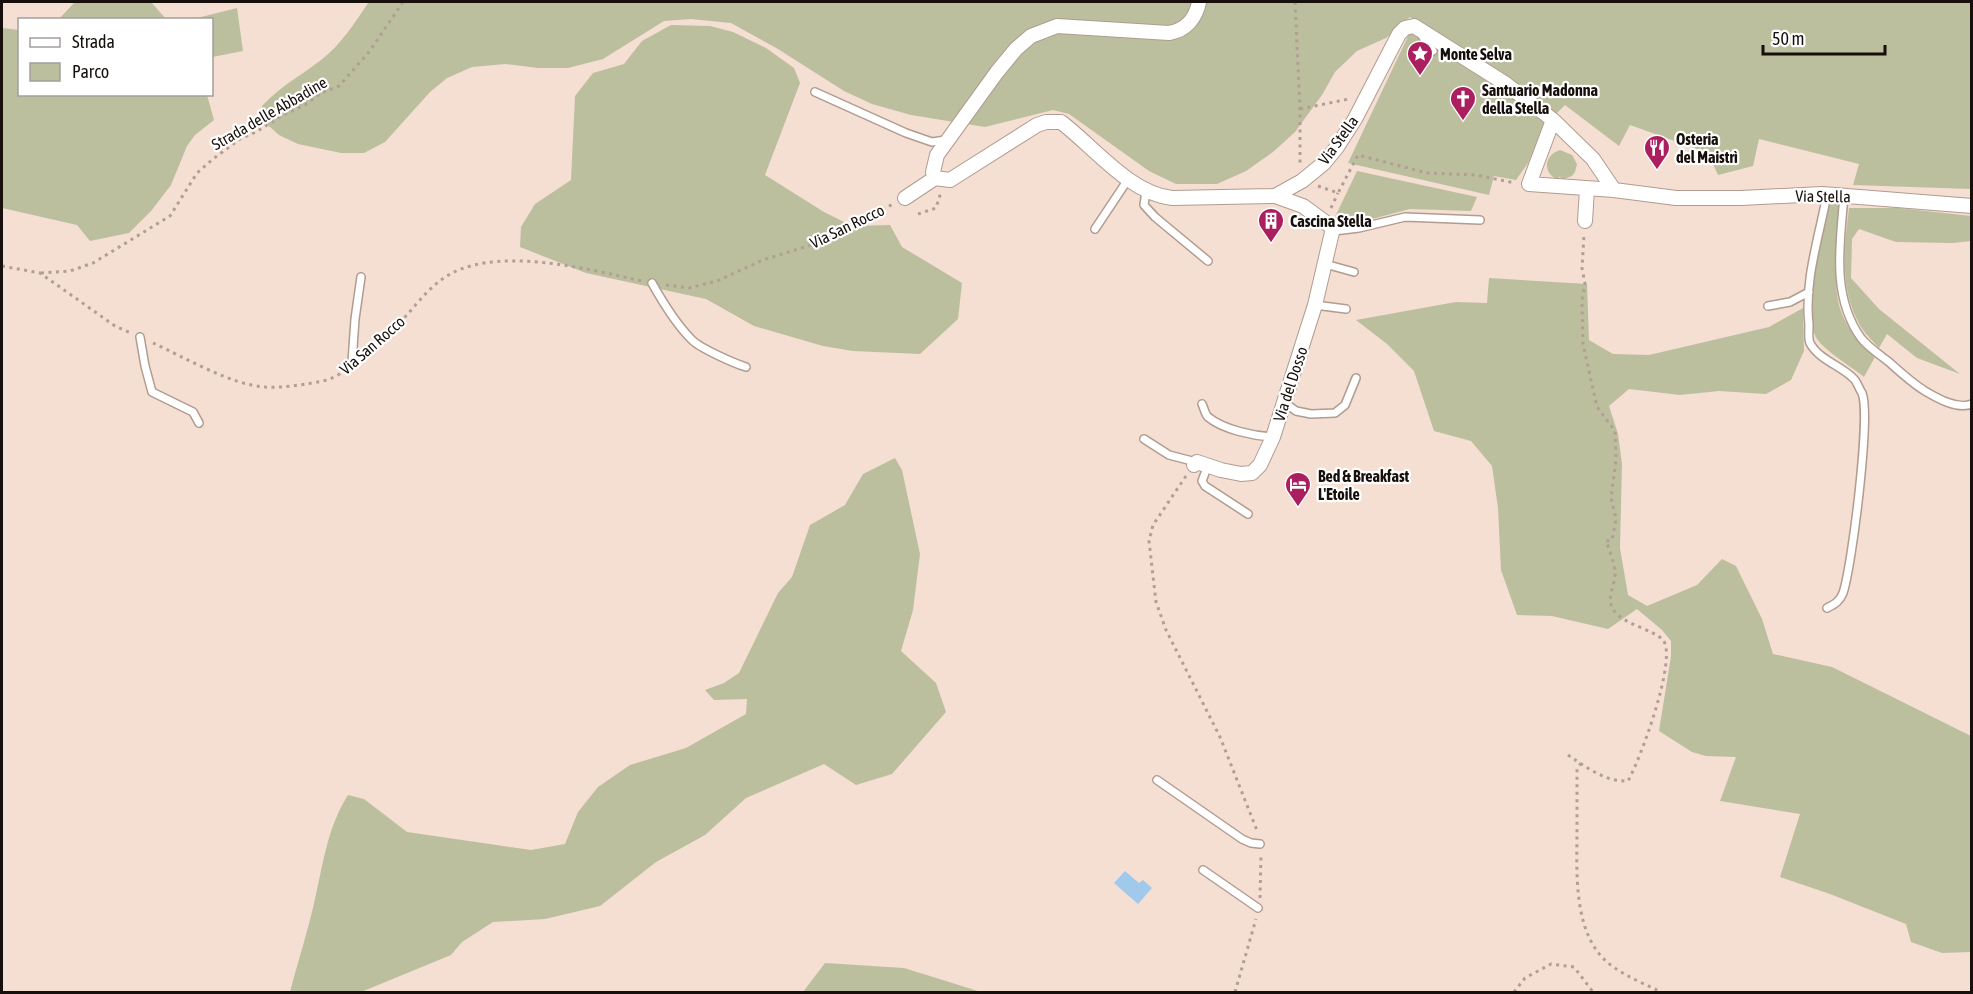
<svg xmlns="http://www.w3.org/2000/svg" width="1973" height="994" font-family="'Asap Condensed',sans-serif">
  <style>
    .green { fill: #bbbf9d }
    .water { fill: #a1c9ec }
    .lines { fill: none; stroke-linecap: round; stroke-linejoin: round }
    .service-casing { stroke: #b19c90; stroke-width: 10 }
    .minor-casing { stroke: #b19c90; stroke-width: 16 }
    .path { stroke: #b19f95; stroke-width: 3; stroke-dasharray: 3 4.5; stroke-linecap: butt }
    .service { stroke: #fff; stroke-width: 7 }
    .minor { stroke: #fff; stroke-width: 14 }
    .labels { text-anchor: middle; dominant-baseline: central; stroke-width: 4.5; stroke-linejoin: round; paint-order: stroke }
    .poi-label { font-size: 16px; font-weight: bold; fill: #170f0b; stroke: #fff; text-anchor: start }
    .street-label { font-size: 16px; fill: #170f0b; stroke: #fff }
  </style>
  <rect width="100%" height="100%" fill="#f5ded2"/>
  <path class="green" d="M79,2H151L166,19H59L74,3Z
    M369,2H1971V189L1853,185L1859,164L1759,139L1753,166L1718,175L1708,153L1630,125L1619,146L1565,105L1554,116L1496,73L1410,17L1386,38L1357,51L1335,72L1322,95L1295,132L1273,152L1246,171L1217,184H1176L1149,171L1069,114L1053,110L985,127L911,115L872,104L844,91L778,49L731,23L691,19L664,21L603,59L568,68H538L505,64L472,67L447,78L430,92L385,142L364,153H341L298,144L279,135L261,119L262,106C282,85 299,77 321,60C341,45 355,22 369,2Z
    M237,8L243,51L212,57V20L193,19Z
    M671,25L710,26L733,32L766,48L794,68L800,83L765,175L824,212L852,226L890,225L902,247L962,283L958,319L920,354L853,351L823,346L754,326L706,299L586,273L520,247L521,227L535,204L571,180L575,96L593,73L624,64L642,41Z
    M2,28L19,30L20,94L207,95L214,120L195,135L187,146L171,185L151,211L129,233L90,241L77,225L2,208Z
    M1410,32L1547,119L1528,163L1516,180L1494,176L1489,195L1348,163Z
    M1560,150L1572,155L1577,164L1575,172L1572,176L1561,180L1560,176L1558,180C1542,173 1544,155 1560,150Z
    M1357,171L1477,197L1471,211L1410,209L1357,223L1334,219Z
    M1829,201L1841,202C1839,221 1837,239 1836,258C1835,304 1838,325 1876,355L1864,377C1852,367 1825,351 1817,339C1801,314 1824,231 1829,201Z
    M1849,208H1899L1971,216V241L1953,243L1896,242L1859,229L1852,239L1851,278L1879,309L1960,374L1917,358L1887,334L1879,348C1873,341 1866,335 1861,327C1839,290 1844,248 1849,208Z
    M1489,278L1587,284L1589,340L1613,354L1649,355L1769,327L1803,308L1804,351L1791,380L1766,394L1719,391L1680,395L1629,389L1609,406L1618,434L1622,464L1620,548L1628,595L1647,606L1697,585L1722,559L1736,566L1762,619L1773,654L1832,667L1971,736V952L1942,953L1911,942L1906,924L1830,894L1780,877L1800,814L1720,801L1736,757L1706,756L1692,752L1659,731L1671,656V641L1662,630L1637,609L1608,629L1552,616L1517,615L1501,570L1498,508L1492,466L1471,441L1434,431L1414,371L1387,344L1356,320L1456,302L1487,303Z
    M895,458L902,470L920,554L913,610L901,651L936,683L946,712L892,774L856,785L824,764L746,798L705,835L656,862L600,906L545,919L493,922L462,942L451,955L361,992H290C298,961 308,931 315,899C323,864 328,826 348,795L364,799L407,832L531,850L565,844L578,812L598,787L630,765L686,748L746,714L747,699L714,700L705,690L724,683L739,673L778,593L792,577L810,525L845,505L863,474Z
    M825,963L904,968L978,991L977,992H803Z"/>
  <path class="water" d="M1125,871L1139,883L1143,880L1152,888L1138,904L1114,883Z"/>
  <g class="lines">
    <defs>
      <path id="service" d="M1422,36L1433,51
        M815,92L906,133L932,142L946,140
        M1146,191L1144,205L1155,217L1208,261
        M1827,194C1819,238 1804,280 1809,325C1809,330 1808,339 1810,343C1818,359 1841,366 1853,378C1857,381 1859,389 1862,393C1871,415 1852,566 1843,593C1840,601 1835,604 1827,608
        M1844,196C1840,244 1831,296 1861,338C1868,347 1880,355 1889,362C1900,372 1912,383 1925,391C1937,398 1957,410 1972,404
        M1095,229L1129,178
        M1334,231L1359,228L1405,217L1480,220
        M1325,264L1354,272
        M652,283C662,301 677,325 692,340C700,348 733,363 746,367
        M1315,305L1346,309
        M1768,306L1790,302L1809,292
        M140,337L145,366L152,392L193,412L199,423
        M352,362L355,319L361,277
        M1284,402L1296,411L1311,414L1335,413L1345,405L1356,378
        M1202,404C1204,408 1205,414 1208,417C1224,430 1254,436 1273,437
        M1144,439L1169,455L1196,462
        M1208,465L1202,481L1205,486L1248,514
        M1157,780L1242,839L1251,843L1260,844
        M1203,870L1258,908"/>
      <path id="minor" d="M1553,120L1529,184L1614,190L1676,198H1741L1822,194L1972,206
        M935,178L950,180L1037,125L1046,122H1061C1094,147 1129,193 1172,198L1275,196L1302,181L1324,163L1337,147L1355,119L1399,34L1405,28L1414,26L1506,84L1553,120L1593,159L1614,190
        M935,178L933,172L937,155L997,72L1016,49L1031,36L1057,26L1169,33C1186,30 1196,18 1199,2
        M905,198L935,178
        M1585,221L1587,189
        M1194,465L1197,462L1221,470L1241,474L1252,473L1260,465L1273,437L1315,305L1333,228L1303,206L1275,196"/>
    </defs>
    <use href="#service" class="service-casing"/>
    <use href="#minor" class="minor-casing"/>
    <path class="path" d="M1295,2L1300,109V164
      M1300,109L1349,99
      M1318,186L1338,193L1358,155L1427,173L1476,175L1515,183
      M1331,208L1338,193
      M918,214L936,208L941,192
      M2,266L40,273L115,326L131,333
      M41,273L70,271L93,263L170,216L197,173L213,159L240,139L256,132L283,115L305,105L321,93L339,86L369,52L403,2
      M666,285L689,288L717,281L763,260L811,245L846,229L893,204
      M153,343C184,357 231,385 265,387C278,388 292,386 306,384C319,382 335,380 344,370
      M365,352C374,344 385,337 393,329C410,314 423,293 441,280C490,243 587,269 642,281
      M1186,476L1153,525L1149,541L1156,602L1166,630L1220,737L1258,833
      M1568,755C1586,767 1605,782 1628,781C1640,760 1678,658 1663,640C1654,630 1626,625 1615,612C1604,599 1616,585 1615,572C1615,564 1609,549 1606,541L1612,540L1616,519L1611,498L1616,460L1615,431L1597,407L1583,344L1582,301L1585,284L1582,268L1584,235
      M1581,763L1577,769C1577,789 1577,809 1577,829C1577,873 1572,937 1612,966C1627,977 1645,984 1661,992
      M1260,898L1261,854
      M1235,992L1256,919
      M1514,992L1525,978L1551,964L1574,967L1593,992"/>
    <use href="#service" class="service"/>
    <use href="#minor" class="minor"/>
  </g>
  <defs>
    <symbol id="sight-pin" viewBox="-11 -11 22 30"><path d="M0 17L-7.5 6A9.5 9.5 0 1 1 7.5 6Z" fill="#ab1f5f" stroke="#fff"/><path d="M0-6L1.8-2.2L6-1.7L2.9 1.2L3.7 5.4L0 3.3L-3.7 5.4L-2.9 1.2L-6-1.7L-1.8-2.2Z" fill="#fff"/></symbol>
    <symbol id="church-pin" viewBox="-11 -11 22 30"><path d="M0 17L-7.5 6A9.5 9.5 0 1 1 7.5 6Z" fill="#ab1f5f" stroke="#fff"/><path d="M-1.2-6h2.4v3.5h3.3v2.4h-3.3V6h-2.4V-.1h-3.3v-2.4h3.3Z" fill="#fff"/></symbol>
    <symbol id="restaurant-pin" viewBox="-11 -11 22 30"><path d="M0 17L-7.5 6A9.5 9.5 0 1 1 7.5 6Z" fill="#ab1f5f" stroke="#fff"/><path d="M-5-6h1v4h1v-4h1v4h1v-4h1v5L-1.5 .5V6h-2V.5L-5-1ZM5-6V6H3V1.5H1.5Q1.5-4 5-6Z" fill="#fff"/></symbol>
    <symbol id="building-pin" viewBox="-11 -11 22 30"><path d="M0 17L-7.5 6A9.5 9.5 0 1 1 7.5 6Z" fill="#ab1f5f" stroke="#fff"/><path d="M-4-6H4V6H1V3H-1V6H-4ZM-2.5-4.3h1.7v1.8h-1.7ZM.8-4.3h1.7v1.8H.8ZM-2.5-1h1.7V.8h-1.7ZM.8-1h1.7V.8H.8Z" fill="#fff"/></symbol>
    <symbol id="hotel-pin" viewBox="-11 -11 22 30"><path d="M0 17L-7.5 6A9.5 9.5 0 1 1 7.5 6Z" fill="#ab1f5f" stroke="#fff"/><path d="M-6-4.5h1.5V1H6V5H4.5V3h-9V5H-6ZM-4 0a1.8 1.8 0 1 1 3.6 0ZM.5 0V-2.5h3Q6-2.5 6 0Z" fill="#fff"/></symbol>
  </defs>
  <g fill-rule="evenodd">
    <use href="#sight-pin" x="1405" y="39" width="30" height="40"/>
    <use href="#church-pin" x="1448" y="84" width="30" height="40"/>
    <use href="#restaurant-pin" x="1642" y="133" width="30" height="40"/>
    <use href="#building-pin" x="1256" y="206" width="30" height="40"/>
    <use href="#hotel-pin" x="1283" y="470" width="30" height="40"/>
  </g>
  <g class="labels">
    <g class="poi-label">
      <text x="1440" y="54">Monte Selva</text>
      <text x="1482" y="90">Santuario Madonna<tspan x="1482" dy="18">della Stella</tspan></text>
      <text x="1676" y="139">Osteria<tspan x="1676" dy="18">del Maistrì</tspan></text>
      <text x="1290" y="221">Cascina Stella</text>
      <text x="1318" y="476">Bed &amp; Breakfast<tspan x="1318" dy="18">L'Etoile</tspan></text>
    </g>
    <g class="street-label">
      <text transform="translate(269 113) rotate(-30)">Strada delle Abbadine</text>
      <text transform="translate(1338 140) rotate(-54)">Via Stella</text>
      <text transform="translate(1823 196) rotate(1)">Via Stella</text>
      <text transform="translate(847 226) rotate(-26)">Via San Rocco</text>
      <text transform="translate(372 345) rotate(-41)">Via San Rocco</text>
      <text transform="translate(1290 384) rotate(-72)">Via del Dosso</text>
    </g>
  </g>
  <rect width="1973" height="994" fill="none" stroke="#170f0b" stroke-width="6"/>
  <rect x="18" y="18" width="195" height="78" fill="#ffffff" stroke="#a29f9d" stroke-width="1.5"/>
  <rect x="30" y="38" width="30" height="9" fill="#ffffff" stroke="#a29f9d" stroke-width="1.5"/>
  <text x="72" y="48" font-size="18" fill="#170f0b">Strada</text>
  <rect x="30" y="63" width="30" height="18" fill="#bbbf9d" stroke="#a29f9d" stroke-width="1.5"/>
  <text x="72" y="78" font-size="18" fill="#170f0b">Parco</text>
  <path d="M1763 45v9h122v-9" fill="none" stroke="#170f0b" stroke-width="3"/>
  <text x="1772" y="45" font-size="18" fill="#170f0b" stroke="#ffffff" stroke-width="4.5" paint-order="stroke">50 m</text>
</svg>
